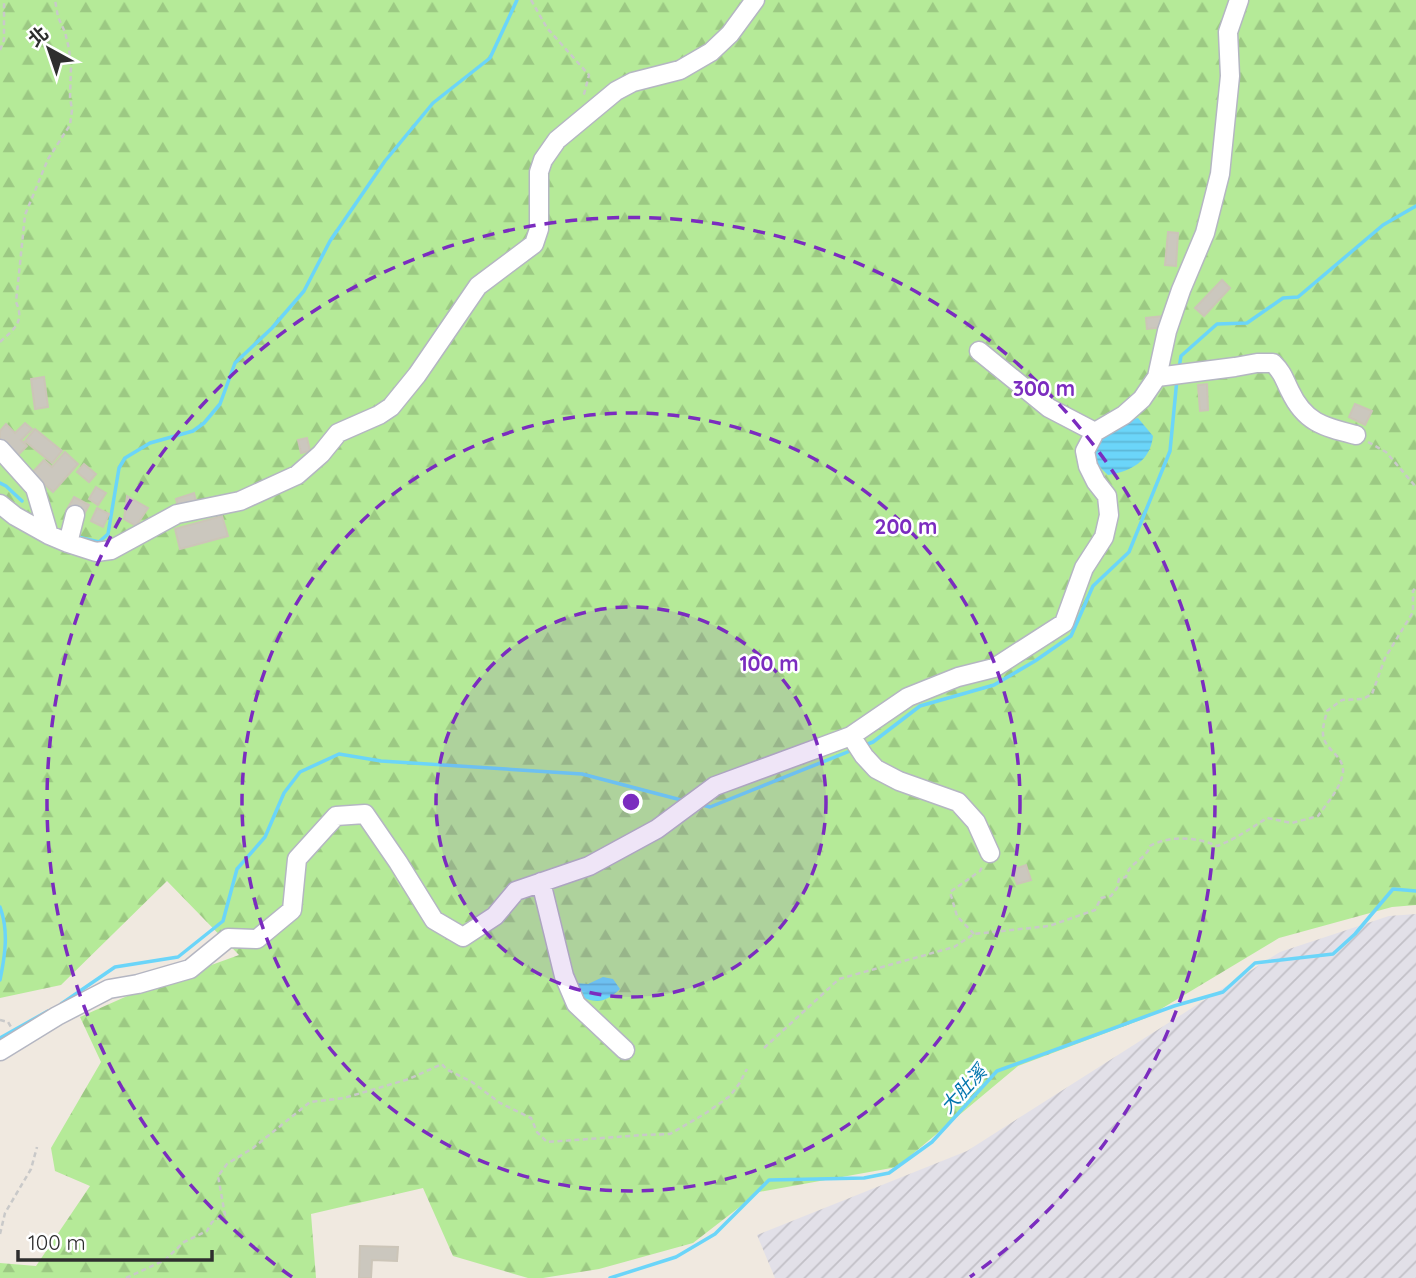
<svg xmlns="http://www.w3.org/2000/svg" width="1416" height="1278" font-family="Quicksand,'Noto Sans TC',sans-serif">
  <style>
    .industrial { fill: url(#industrial-furrows) }
    .forest { fill: url(#forest-firs) }
    .water { fill: url(#water-rules) }
    .lines { fill: none; stroke-linecap: round; stroke-linejoin: round }
    .stream { stroke: #6bd5f9; stroke-width: 3.5 }
    .building { fill: #cbc7be; stroke: #ccc5b8; stroke-width: 2 }
    .minor-casing { stroke: #b4b6c2; stroke-width: 21 }
    .path { stroke: #c9c9c9; stroke-width: 2.5; stroke-dasharray: 5 3.5; stroke-linecap: butt }
    .minor { stroke: #fff; stroke-width: 18 }
    .ring { fill: none; stroke: #7b2cbf; stroke-width: 3.5; stroke-dasharray: 12 9 }
    .labels { text-anchor: middle; dominant-baseline: central; stroke-width: 5; stroke-linejoin: round; paint-order: stroke }
    .water-label { font-size: 19px; font-style: italic; fill: #0275ae; stroke: #fff }
    .centre { fill: #7b2cbf; stroke: #fff; stroke-width: 3.5 }
    .ring-label { font-size: 21px; text-anchor: middle; font-weight: bold; fill: #7b2cbf; stroke: #fff; stroke-width: 5; stroke-linejoin: round; paint-order: stroke }
  </style>
  <defs>
    <pattern id="industrial-furrows" width="10" height="10" patternUnits="userSpaceOnUse" patternTransform="scale(1.75)"><rect width="10" height="10" fill="#e2e0e8"/><path d="M-1 1l2-2M0 10L10 0M9 11l2-2" fill="none" stroke="#c2c0c7"/></pattern>
    <pattern id="forest-firs" width="22" height="20" patternUnits="userSpaceOnUse" patternTransform="scale(1.75)"><rect width="22" height="20" fill="#b5ea98"/><path d="M5 1l3.5 6h-7zM16 11l3.5 6h-7z" fill="#9cc983"/></pattern>
    <pattern id="water-rules" width="6" height="5" patternUnits="userSpaceOnUse" patternTransform="scale(1.75)"><rect width="6" height="5" fill="#6bd5f9"/><path d="M0 2.5h6" fill="none" stroke="#5db7d6"/></pattern>
  </defs>
  <rect width="100%" height="100%" fill="#f0e9e0"/>
  <path class="industrial" d="M1416,914V1278H775L757,1235L967,1151L1280,952L1389,916Z"/>
  <path class="forest" d="M0,0H1416V905L1392,907L1279,938L1146,1018L1018,1066L897,1167L759,1192L693,1243L599,1269L543,1278H528L453,1256L423,1188L311,1214L316,1278H0V1263L36,1266L90,1186L55,1171L51,1148L101,1062L80,1017L134,993L239,955L167,881L61,985L0,998Z"/>
  <path class="water" d="M1138,418L1153,436C1150,462 1131,471 1108,475C1096,464 1092,459 1095,443L1120,423Z
    M603,977L613,979L620,989C604,1004 595,1004 576,994L575,983L588,984Z"/>
  <g class="lines">
    <path class="stream" d="M1179,368L1181,356L1217,324L1247,323L1283,298L1298,297L1383,225L1416,206
      M0,483L6,486L22,501
      M78,537L99,542L108,534L119,468L125,458L150,443L193,431L204,423L220,404L235,363L272,328L304,291L330,241L385,161L433,103L490,58L517,0
      M865,745L873,742L920,706L994,685L1035,661L1071,636L1093,586L1129,552L1170,451L1177,379
      M699,804L710,807L855,749
      M0,907C9,931 5,956 0,980
      M61,1004L115,967L178,957L223,921L237,869L265,837L284,793L300,772L339,754L381,761L582,774L685,801
      M0,1038L48,1011
      M610,1278L676,1257L715,1234L769,1180L864,1178L889,1173L932,1142L997,1071L1174,1006L1223,992L1255,963L1333,954L1355,934L1393,889L1416,891"/>
  </g>
  <path class="building" d="M1168,232L1178,233L1176,266L1165,265Z
    M1222,280L1230,288L1204,316L1195,308Z
    M1163,316L1165,327L1147,329L1146,318Z
    M44,377L48,407L35,409L31,379Z
    M1207,384L1208,410L1200,411L1198,385Z
    M1355,404L1372,411L1365,425L1349,417Z
    M25,423L32,429L21,440L27,446L16,457L0,442V431L6,424L15,433Z
    M35,429L62,451L52,463L25,441Z
    M307,438L310,451L301,453L298,440Z
    M65,452L78,464L53,492L32,473L44,460L52,467Z
    M84,464L96,474L89,482L77,472Z
    M96,487L106,493L98,505L89,499Z
    M194,493L197,504L179,510L176,499Z
    M127,496L148,508L136,526L124,519Z
    M74,497L89,505L83,516L66,511Z
    M97,508L109,514L103,527L91,521Z
    M222,516L228,536L180,549L175,529Z
    M1026,865L1031,880L1017,884L1012,870Z
    M360,1246L398,1247L397,1261L372,1260L371,1278H359Z"/>
  <g class="lines">
    <defs>
      <path id="minor" d="M979,351L1049,408L1095,432
        M1157,377L1235,367L1257,363H1273C1283,373 1284,379 1290,391C1305,423 1324,427 1356,435
        M0,449L35,488L49,535
        M0,504L15,516L49,535L68,543L96,552L111,550L177,514L240,501L297,475L321,454L338,433L379,415L391,407L417,375L478,286L534,244L539,229V172L543,160L557,140L616,91L633,82L680,70L711,52L730,34L755,0
        M68,543L75,515
        M851,736L864,756L876,769L899,781L958,802L976,822L990,853
        M541,882L564,976L576,1004L625,1050
        M0,1051L57,1016L109,989L138,984L190,969L228,938L257,939L292,910L297,859L336,816L365,814L398,862L434,920L463,937L495,916L516,891L589,866L657,829L715,786L851,736L908,697L958,677L994,668L1064,623L1084,568L1104,537L1109,515L1107,496L1096,482L1088,466L1085,451L1095,432L1124,415L1142,399L1157,377L1167,331L1181,290L1205,233L1220,174L1230,76L1228,32L1239,0"/>
    </defs>
    <use href="#minor" class="minor-casing"/>
    <path class="path" d="M531,0L547,28L589,75L583,98
      M0,50L4,40V0
      M0,342C14,329 25,322 16,302L25,215L48,159L70,125L72,110L70,97L71,66L69,49L65,32L58,17L55,0
      M1368,442L1386,452L1416,487
      M974,934L957,916L950,892L980,871L982,867
      M0,1020L8,1022L11,1027
      M764,1048L839,979L954,947L974,934L1049,926L1095,910L1101,898L1111,896L1117,888L1119,879L1126,877C1129,862 1146,860 1150,846C1170,835 1197,837 1217,846C1236,839 1251,828 1267,818L1292,823L1318,816C1327,803 1341,788 1343,772C1344,757 1328,751 1324,739C1321,730 1325,720 1327,711L1342,700L1363,699L1372,694L1385,658L1413,612V591L1416,587
      M0,1234L5,1213L31,1169L37,1147
      M126,1278L165,1260L184,1242L207,1231L212,1222L225,1215L218,1176L227,1164L253,1148L310,1102L344,1098L409,1079L442,1064L446,1069L472,1082L500,1103L531,1118L537,1132L547,1142L643,1135L670,1134L706,1113L730,1096L739,1084L747,1069"/>
    <use href="#minor" class="minor"/>
  </g>
  <circle cx="631" cy="802" r="195" fill="#7b2cbf" fill-opacity=".12"/>
  <g class="ring">
    <circle cx="631" cy="802" r="195"/>
    <circle cx="631" cy="802" r="389"/>
    <path d="M292 1277A584 584 0 1 1 970 1277"/>
  </g>
  <g class="labels">
    <g class="water-label">
      <text transform="translate(963 1089) rotate(-47)">大肚溪</text>
    </g>
  </g>
  <circle cx="631" cy="802" r="10" class="centre"/>
  <g class="ring-label">
    <text x="1044" y="396">300 m</text>
    <text x="906" y="534">200 m</text>
    <text x="769" y="671">100 m</text>
  </g>
  <g transform="translate(49 49) rotate(320)" stroke="#ffffff" stroke-width="5" paint-order="stroke">
  <path d="M0-5L12 26L0 18L-12 26Z" fill="#2e2e2e"/>
  <text y="-10" font-size="19" font-weight="bold" text-anchor="middle" fill="#2e2e2e">北</text>
  </g>
  <path d="M18 1250v10h194v-10" fill="none" stroke="#2e2e2e" stroke-width="3.5"/>
  <text x="28" y="1250" font-size="21" fill="#2e2e2e" stroke="#ffffff" stroke-width="5" paint-order="stroke">100 m</text>
</svg>
